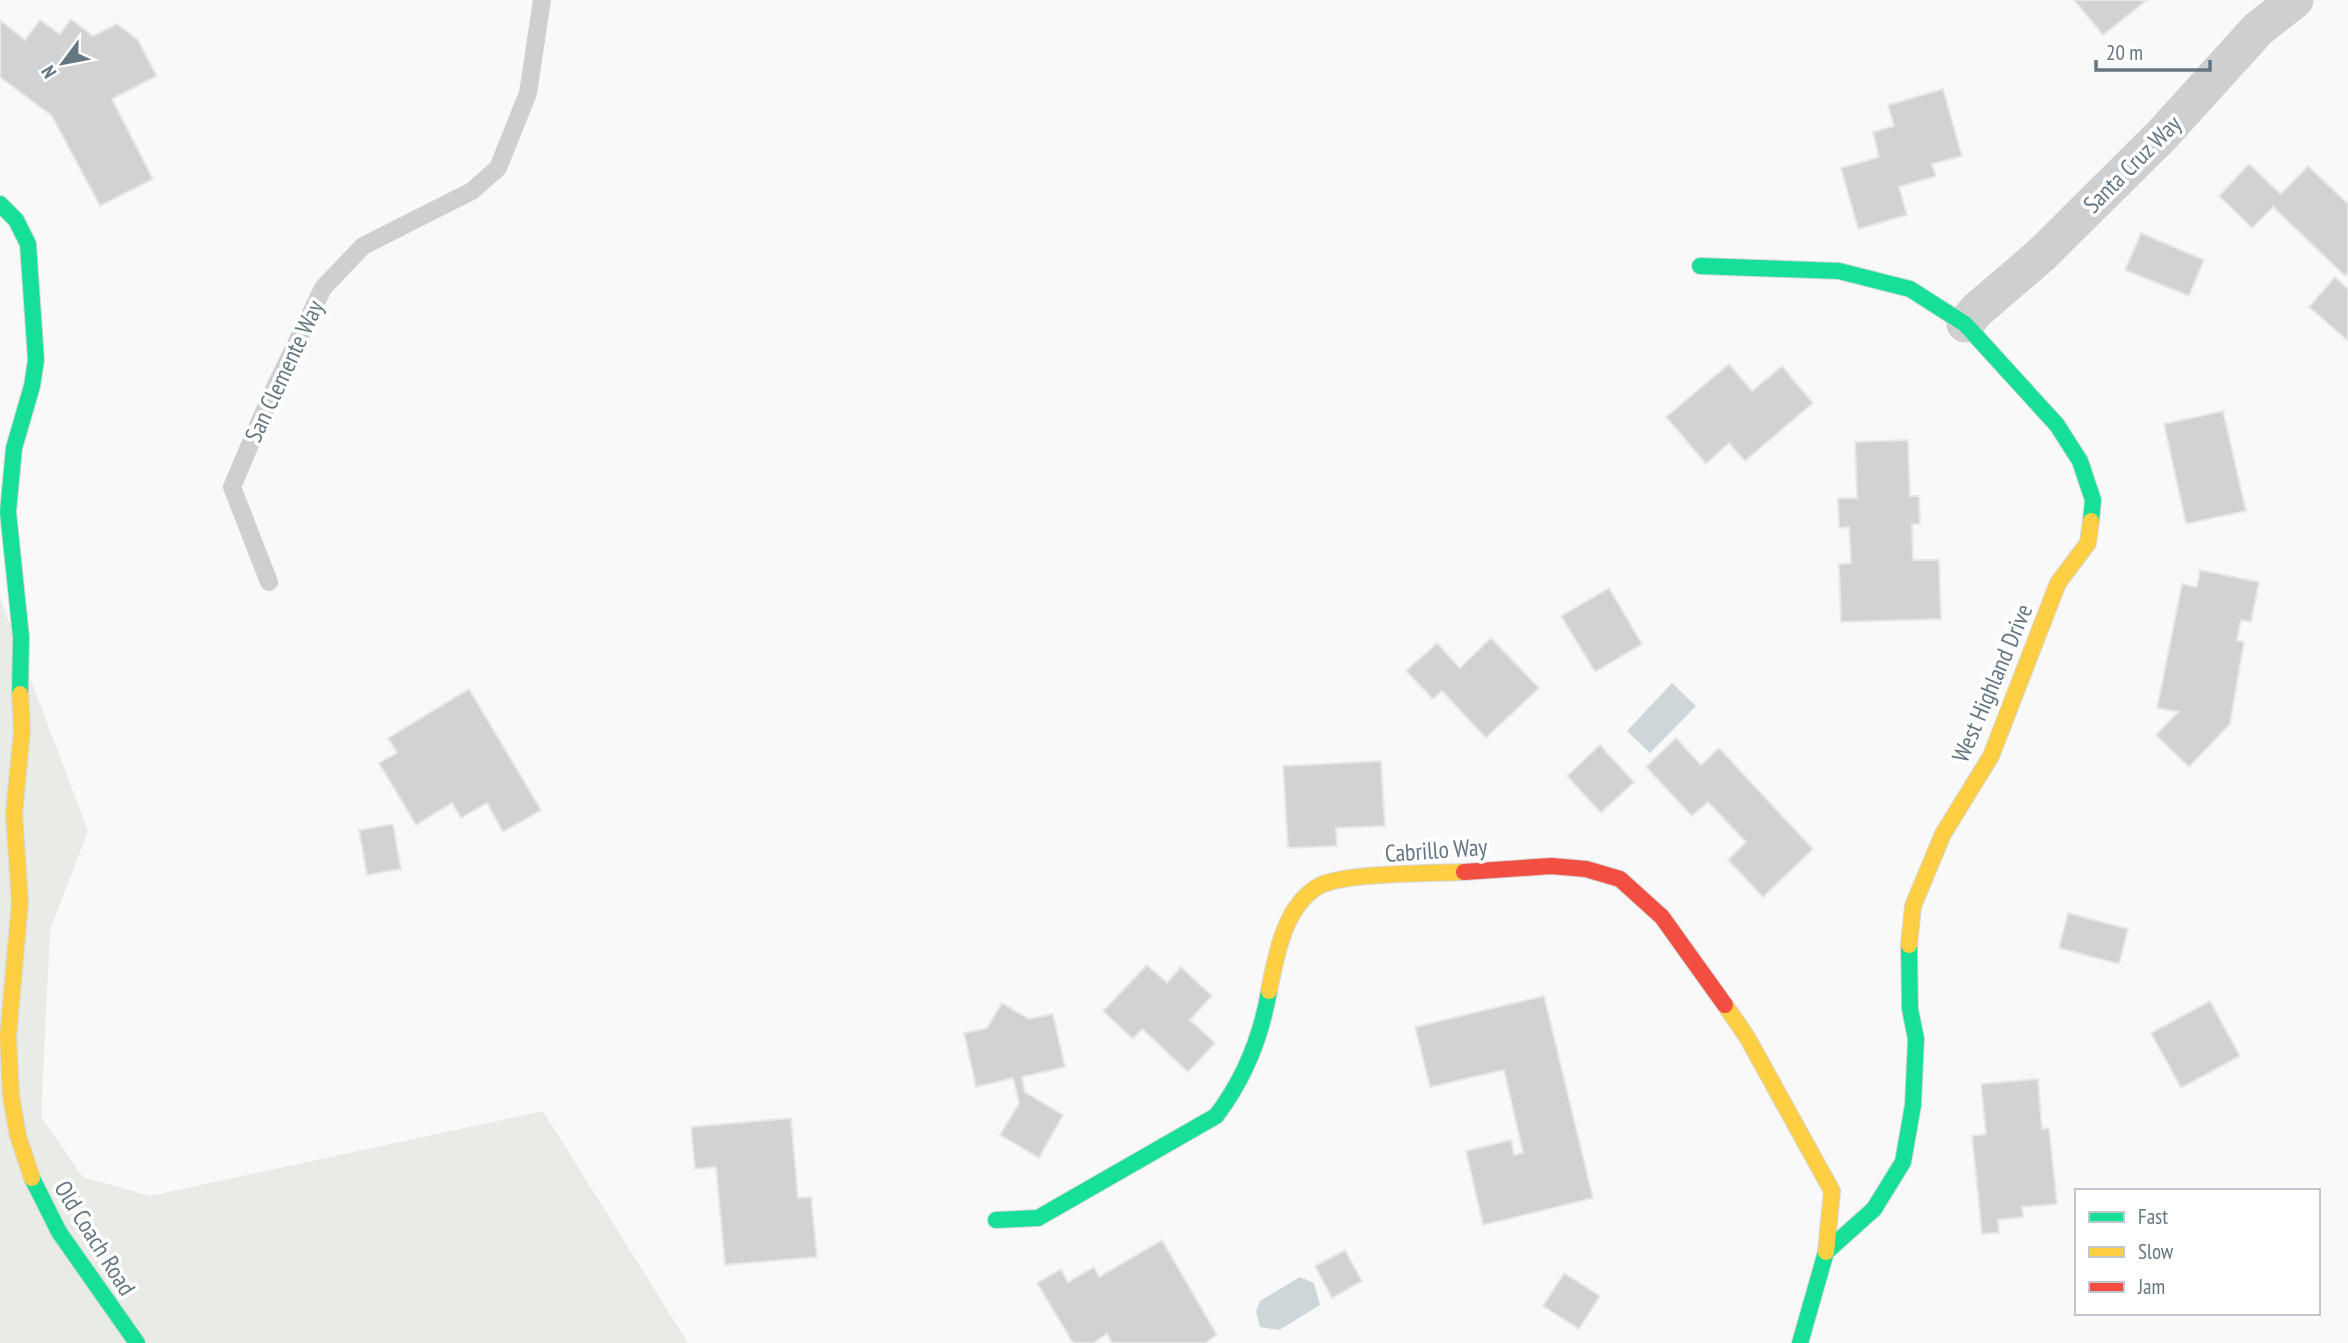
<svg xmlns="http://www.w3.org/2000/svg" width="2348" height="1343" font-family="'PT Sans Narrow',sans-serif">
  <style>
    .green { fill: #e8ebe6 }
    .water { fill: #ced6d9 }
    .building { fill: #d0d2d3; stroke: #e8e8e8; stroke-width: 2 }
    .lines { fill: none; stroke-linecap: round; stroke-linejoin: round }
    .fast-casing { stroke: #d5d6d7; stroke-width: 18 }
    .slow-casing { stroke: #d5d6d7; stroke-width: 18 }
    .jam-casing { stroke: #d5d6d7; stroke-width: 18 }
    .lane { stroke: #cecfd0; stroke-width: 18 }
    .street { stroke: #cecfd0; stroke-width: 37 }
    .fast { stroke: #16e098; stroke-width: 16 }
    .slow { stroke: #ffcf43; stroke-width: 16 }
    .jam { stroke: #f24e42; stroke-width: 16 }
    .labels { text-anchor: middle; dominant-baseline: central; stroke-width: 7; stroke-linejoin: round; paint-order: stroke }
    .street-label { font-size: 24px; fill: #657683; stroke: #fff }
  </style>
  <rect width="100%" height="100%" fill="#f9f9f9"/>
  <path class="green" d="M0,598L88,831L50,930L41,1117L83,1177L150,1196L543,1111L688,1343H0Z"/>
  <path class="water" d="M1672,683L1696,706L1650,753L1627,731Z
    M1300,1277L1314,1283L1320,1305L1279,1330L1260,1327L1256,1312L1260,1301Z"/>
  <path class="building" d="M2074,0H2147L2103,35Z
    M71,19L93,36L117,24L138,40L157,76L112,99L153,179L100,206L52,116L0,77V20L25,40L40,20L60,34Z
    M1943,89L1962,156L1932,164L1936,176L1899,187L1907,215L1858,229L1841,168L1879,157L1873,132L1894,126L1888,105Z
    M2249,164L2281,194L2308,166L2348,204V272L2345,276L2273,207L2252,228L2219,196Z
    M2141,233L2204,260L2189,296L2125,270Z
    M2335,277L2348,289V341L2309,307Z
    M1729,364L1752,391L1782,366L1813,403L1745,461L1729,443L1706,464L1666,417Z
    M2223,411L2246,511L2186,524L2164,424Z
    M1908,440L1910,496H1919L1920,524H1912L1913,560H1939L1941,619L1841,622L1839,564L1851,563L1849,527L1839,528L1838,498H1857L1855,442Z
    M2200,570L2259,582L2251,622L2241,620L2237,640L2244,642L2230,724L2189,767L2156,735L2178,712L2157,708L2182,584L2197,587Z
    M1609,588L1642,644L1595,672L1561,616Z
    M1491,638L1539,688L1486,738L1442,691L1433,699L1406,671L1437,643L1460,668Z
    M469,689L541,810L503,832L487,803L461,818L452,803L416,825L379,763L397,753L388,738Z
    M1676,738L1701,765L1719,748L1813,849L1763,897L1728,860L1746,842L1708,802L1692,816L1646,767Z
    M1600,745L1634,782L1601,813L1567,776Z
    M1381,761L1385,826L1336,828L1337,846L1288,848L1283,766Z
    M393,824L401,869L367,875L359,830Z
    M2068,913L2128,929L2119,964L2059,948Z
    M1147,965L1167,983L1181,967L1212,996L1190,1020L1215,1043L1188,1072L1142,1029L1133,1039L1103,1011Z
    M1544,996L1593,1198L1483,1225L1466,1151L1511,1140L1514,1155L1523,1153L1504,1070L1430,1087L1415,1027Z
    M2210,1001L2240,1056L2181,1088L2151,1033Z
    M1002,1003L1029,1019L1053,1014L1065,1067L1022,1077L1025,1092L1063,1115L1039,1158L1000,1135L1019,1103L1013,1078L976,1087L964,1033L987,1028Z
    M2038,1079L2042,1129L2049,1128L2057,1204L2022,1207L2023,1217L1998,1220L1999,1233L1982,1234L1972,1136L1986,1134L1981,1084Z
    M791,1118L798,1198L811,1197L817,1257L725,1265L716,1167L695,1169L691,1127Z
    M1162,1240L1217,1335L1205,1343H1112L1107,1334L1093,1343H1073L1037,1283L1061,1269L1068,1282L1094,1267L1099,1277Z
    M1345,1250L1362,1281L1332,1298L1315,1266Z
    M1564,1273L1600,1296L1579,1329L1543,1306Z"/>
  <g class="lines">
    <defs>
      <path id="fast" d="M0,204L16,220L28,244L36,360L32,386L14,448L8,512L21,637L20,694
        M1700,266L1839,271L1910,289L1965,324L2057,425L2080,461L2093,500L2091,521
        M32,1178L59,1232L137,1343
        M996,1220L1038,1218L1216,1116C1245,1078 1261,1038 1269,991
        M1800,1343L1826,1252L1874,1209L1903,1162L1913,1105L1916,1039L1910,1009L1909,945"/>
      <path id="slow" d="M20,694L22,730L14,814L20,902L8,1037L11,1096L18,1136L32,1178
        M1909,945L1913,906L1943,834L1991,756L2058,583L2088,543L2091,521
        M1269,991C1276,956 1284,906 1319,886C1343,873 1432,873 1464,872
        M1725,1005L1747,1037L1832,1191L1826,1252"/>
      <path id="jam" d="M1464,872L1551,866L1586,869L1620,879L1662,917L1725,1005"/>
    </defs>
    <use href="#fast" class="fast-casing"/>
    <use href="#slow" class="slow-casing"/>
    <use href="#jam" class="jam-casing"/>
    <path class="lane" d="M269,582L232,487L269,400L323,288L363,246L472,191L498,168L528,93L542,0"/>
    <path class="street" d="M1965,324L1977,310L2040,256L2162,135L2258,29L2295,0"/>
    <use href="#fast" class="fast"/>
    <use href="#slow" class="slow"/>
    <use href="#jam" class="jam"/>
  </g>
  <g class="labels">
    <g class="street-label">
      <text transform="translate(2132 164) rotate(-45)">Santa Cruz Way</text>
      <text transform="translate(284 371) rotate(-65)">San Clemente Way</text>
      <text transform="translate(1992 683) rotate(-67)">West Highland Drive</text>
      <text transform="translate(1436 850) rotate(-4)">Cabrillo Way</text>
      <text transform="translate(95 1238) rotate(58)">Old Coach Road</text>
    </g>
  </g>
  <rect x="2075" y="1189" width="245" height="126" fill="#ffffff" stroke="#c1c8cd" stroke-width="2"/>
  <rect x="2089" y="1212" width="35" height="10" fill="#16e098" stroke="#c1c8cd" stroke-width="2"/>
  <text x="2138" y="1224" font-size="21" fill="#657683">Fast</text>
  <rect x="2089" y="1247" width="35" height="10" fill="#ffcf43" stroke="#c1c8cd" stroke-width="2"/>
  <text x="2138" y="1259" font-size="21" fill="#657683">Slow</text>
  <rect x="2089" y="1282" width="35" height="10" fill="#f24e42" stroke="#c1c8cd" stroke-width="2"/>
  <text x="2138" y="1294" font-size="21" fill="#657683">Jam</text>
  <g transform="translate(63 63) rotate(238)" stroke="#ffffff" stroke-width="5" paint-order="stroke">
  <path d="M0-5L12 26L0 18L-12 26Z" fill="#657683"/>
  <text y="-10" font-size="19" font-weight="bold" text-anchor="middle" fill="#657683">N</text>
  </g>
  <path d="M2096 60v10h114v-10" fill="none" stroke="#657683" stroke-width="3.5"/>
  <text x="2106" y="60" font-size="21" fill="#657683" stroke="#ffffff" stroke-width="5" paint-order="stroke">20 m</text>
</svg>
